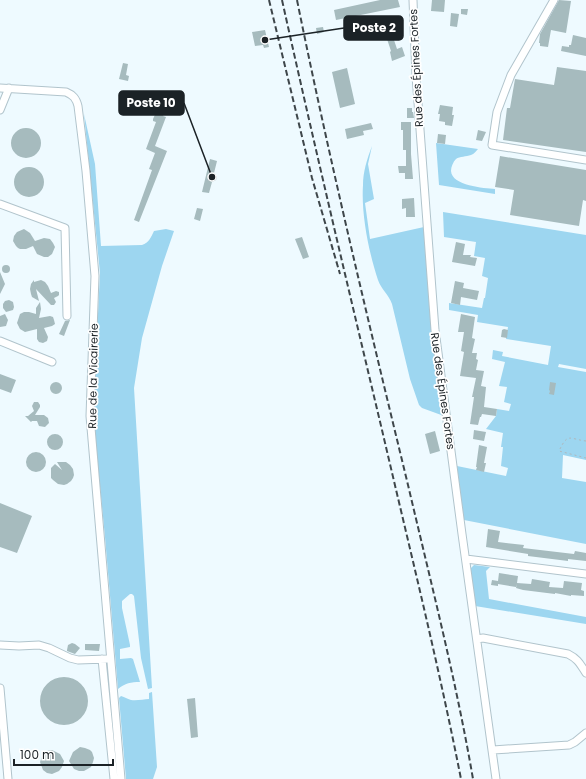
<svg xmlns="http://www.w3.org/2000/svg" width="586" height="779" font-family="Poppins,sans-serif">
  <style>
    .green { fill: #9dd6f0 }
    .building { fill: #a6bbbe }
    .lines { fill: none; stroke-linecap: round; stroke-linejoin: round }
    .minor-casing { stroke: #b1c4cc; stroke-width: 9 }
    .path { stroke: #aeb8bd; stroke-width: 1; stroke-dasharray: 2 3; stroke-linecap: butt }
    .minor { stroke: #fff; stroke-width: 7 }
    .rail { stroke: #3e464a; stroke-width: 2; stroke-dasharray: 6 3; stroke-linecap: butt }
    .labels { text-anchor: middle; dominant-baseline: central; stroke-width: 3.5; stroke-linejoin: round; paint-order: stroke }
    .street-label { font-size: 11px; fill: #1b2226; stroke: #fff }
    .leader { fill: none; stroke: #1b2226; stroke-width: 1.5 }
    .callout-dot { fill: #1b2226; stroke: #fff; stroke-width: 1.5 }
    .callout { fill: #1b2226; stroke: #1b2226; stroke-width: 1.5 }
    .callout-label { font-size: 12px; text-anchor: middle; font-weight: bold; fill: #fff }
  </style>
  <rect width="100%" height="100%" fill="#eefaff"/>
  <path class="green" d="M84,114L95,164L101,246L142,245C149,243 151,237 154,231L166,229L174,231L162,266L142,338L134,388L152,688L148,689L141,658L134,596L132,594H130L122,601V608L130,645V647L120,649V659L131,658L133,659L140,682C131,682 125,683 118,689L105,537L93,415L100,273Z
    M436,143L478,149C476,151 474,154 471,155C466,157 460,156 456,159C453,162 451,167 451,171C452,186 484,188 495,189V194L439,185Z
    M372,146L368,164L374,199L365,203L370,239L424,227L444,416L422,408L419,405L410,379L392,304C389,295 381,289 378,280C369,253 361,214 363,185C363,172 367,159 372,146Z
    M443,212L586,235V369L559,364L558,367L586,372V460L563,455L562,478L586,482V544L464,520L457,466L506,476L508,468L501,466L503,447H501L503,433L486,429L496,416L497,409L509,411L511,404L504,402L507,387L499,386L505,362L492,359L493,350L503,352L502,356L548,365L551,346L506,339L508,327L477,322L478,315L449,310V303L482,308L484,298H485L488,278L482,276L485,258L474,256L476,242L444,237Z
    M474,565L490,567L486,571L489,599L586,617V624L475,606L470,569Z
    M152,692L157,767L153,779H126L119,698L121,696C125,697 127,699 131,700C137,701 144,699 149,699V693Z"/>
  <path class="building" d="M380,0H398L400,7L336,20L334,10Z
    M432,0H445L444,12L431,11Z
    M559,0L571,1L566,33L551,30L548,47L540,46V43H539L540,34Z
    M461,9H468L467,15L461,14Z
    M451,13L459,14L457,27L450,26Z
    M323,27L324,32L317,34L316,28Z
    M265,30L269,47L264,48L263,45L255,46L252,32Z
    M573,35L586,38V56L561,51L562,46L569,47V45H571Z
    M393,37L397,49L402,47L405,56L392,61L390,52L391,51L387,39Z
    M123,63L128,64L126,75L129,76L128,81L119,79Z
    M557,67L586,71V152L503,140L507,108H510L515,79L554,85Z
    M347,68L355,104L340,108L332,72Z
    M440,105L453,107L452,115H454L452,126L445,125V122L439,121L440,114H438Z
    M159,106L166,108L163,116L166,117L155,146L167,151L139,222L134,220L152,170L149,169L155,153L146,149L156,122L153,121V119Z
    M407,108H412V112H413L414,118H407Z
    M401,122H411V154L413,179H405V173H399L398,166H406V150H403V130H401Z
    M371,123L373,129L363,131L364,135L347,139L345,129Z
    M11 143a15 15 0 1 1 30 0a15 15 0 1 1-30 0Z
    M478,130L486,132L482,141L476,140Z
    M438,134L446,135L445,144L437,143Z
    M500,156L586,170V201L583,200L579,226L510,215L514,190L495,187Z
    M210,159L217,161L214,173L217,177L216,180L212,182L209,193L202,192Z
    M14 182a15 15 0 1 1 30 0a15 15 0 1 1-30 0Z
    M414,198L415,217H406V208L402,209V199Z
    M197,208L203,209L200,221L194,219Z
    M24,229L30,233L35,241L44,238L50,239L53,243L55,247L52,254L48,257H44L37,254L33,246L26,249H20L18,248L16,246L13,241L14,236L17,232Z
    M302,237L309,257L303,259L295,239Z
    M456,242L465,244L463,255H471L470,257L477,258L475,266L452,262Z
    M2 269a4 4 0 1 1 8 0a4 4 0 1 1-8 0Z
    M0,272L5,284L0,294Z
    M34,280V282L41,280L45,282L48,286L51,293L56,291L59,292V295L58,296L54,298L56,302L54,305H51L36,289L39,301L32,297L31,294L30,289L31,284Z
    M455,281L464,283L463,288L479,291L477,300L461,297L460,305L451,303Z
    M9,300L13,302L14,307L13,310L6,312L3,308V304L5,301Z
    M40,302L41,309L39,318L50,316L53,317L54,320L55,324L52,326L44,328L48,337L47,341L43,343L39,342L37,339V329L25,332L20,329L17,323L20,314L24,312H29L36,314V308Z
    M5,314L8,320L6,326L0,327V316Z
    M461,314L475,317L472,338L475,339L472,353H477L476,359L478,360L476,370L484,371L481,386L486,387L484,407L497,409L496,416L482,414L481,417H480L478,425L470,424L474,397H472L476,378L460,376L464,352L461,351L464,332H458Z
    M65,321L70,320L64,336L59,334Z
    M504,329L508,330L507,338L501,337L502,330Z
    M0,374L16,380L11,393L0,389Z
    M550,382L556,383L554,395L549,394L550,391L549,390Z
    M50 388a6 6 0 1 1 12 0a6 6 0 1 1-12 0Z
    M34,402H38L40,405V407L35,415H44L48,418L49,423L45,427L39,426L37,421H32L31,422L25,416H28L34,411L32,406Z
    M474,430L486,432L484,441L473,439Z
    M435,431L440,451L430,454L425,434Z
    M47 442a8 8 0 1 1 16 0a8 8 0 1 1-16 0Z
    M479,445L487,447L484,463H486L484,472L476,470L477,467H476Z
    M26 462a10 10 0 1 1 20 0a10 10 0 1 1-20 0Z
    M57,462H66L70,465L73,469L74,475L73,478L71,481L67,484L64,485L58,484L53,480L51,478V468L55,464L62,470Z
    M0,503L32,516L17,553L0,547Z
    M488,529L500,531L498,542L524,545L523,548L574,554L575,551L586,553V561L568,559V561L528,556V554L486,547Z
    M499,573L518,576L517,583L531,584L532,579L550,582L549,587L563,588L564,581L582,583L581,590L584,591V596L571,595V596L555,593V594L523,590L516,588L517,584L516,587L498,584V586L491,585L492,580L498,581Z
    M72,643L75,644L80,648L75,654L67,651V650L68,645Z
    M85,644H100L99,651L85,650Z
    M40 701a24 24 0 1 1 48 0a24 24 0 1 1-48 0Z
    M195,698L198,737L191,738L187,699Z
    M80,747L85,748L90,750L92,752L94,758L93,762L91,767L84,771H79L74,769L69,761L73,752Z
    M52,750L60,754L64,761L62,767L59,771L52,774L47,773L43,770L40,762L43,754L47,751Z"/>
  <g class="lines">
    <defs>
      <path id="minor" d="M413,0L416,76L435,330L462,534L496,779
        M554,0L511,75L497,112L492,145L586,160
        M0,88L66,92C73,95 76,98 78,106L86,171L95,276L90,416L121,779
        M0,110L9,88
        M0,204L65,228L67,316
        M0,341L52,362
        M466,559L586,574
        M477,639L483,638L568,654C578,659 580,664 586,673
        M0,645L19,646L39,645L49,648L70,658L78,660L107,659
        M102,659L114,779
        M0,688L8,779
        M493,750L569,745L575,742L586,733"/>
    </defs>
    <use href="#minor" class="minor-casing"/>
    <path class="path" d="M586,441C569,439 568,432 559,451L586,458"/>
    <use href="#minor" class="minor"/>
    <path class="rail" d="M269,0L312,178L340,274
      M282,0C314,144 348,287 382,430C409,546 438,662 461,779
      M297,0C330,163 369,324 408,485C431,583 456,680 473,779"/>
  </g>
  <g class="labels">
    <g class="street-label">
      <text transform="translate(416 68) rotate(-93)">Rue des Épines Fortes</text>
      <text transform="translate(93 376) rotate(-89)">Rue de la Vicairerie</text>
      <text transform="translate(443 391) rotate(82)">Rue des Épines Fortes</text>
    </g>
  </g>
  <path class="leader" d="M265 40L344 28M212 177L184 103"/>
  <g class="callout-dot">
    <circle cx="265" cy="40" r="4"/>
    <circle cx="212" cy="177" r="4"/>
  </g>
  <g class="callout">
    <rect x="344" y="16" width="59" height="24" rx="4"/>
    <rect x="119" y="91" width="65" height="24" rx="4"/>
  </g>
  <g class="callout-label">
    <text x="374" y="32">Poste 2</text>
    <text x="151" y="107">Poste 10</text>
  </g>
  <path d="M14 759v6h99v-6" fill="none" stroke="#1b2226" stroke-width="2"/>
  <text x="20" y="759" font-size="12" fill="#1b2226" stroke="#ffffff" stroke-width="3" paint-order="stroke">100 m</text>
</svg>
